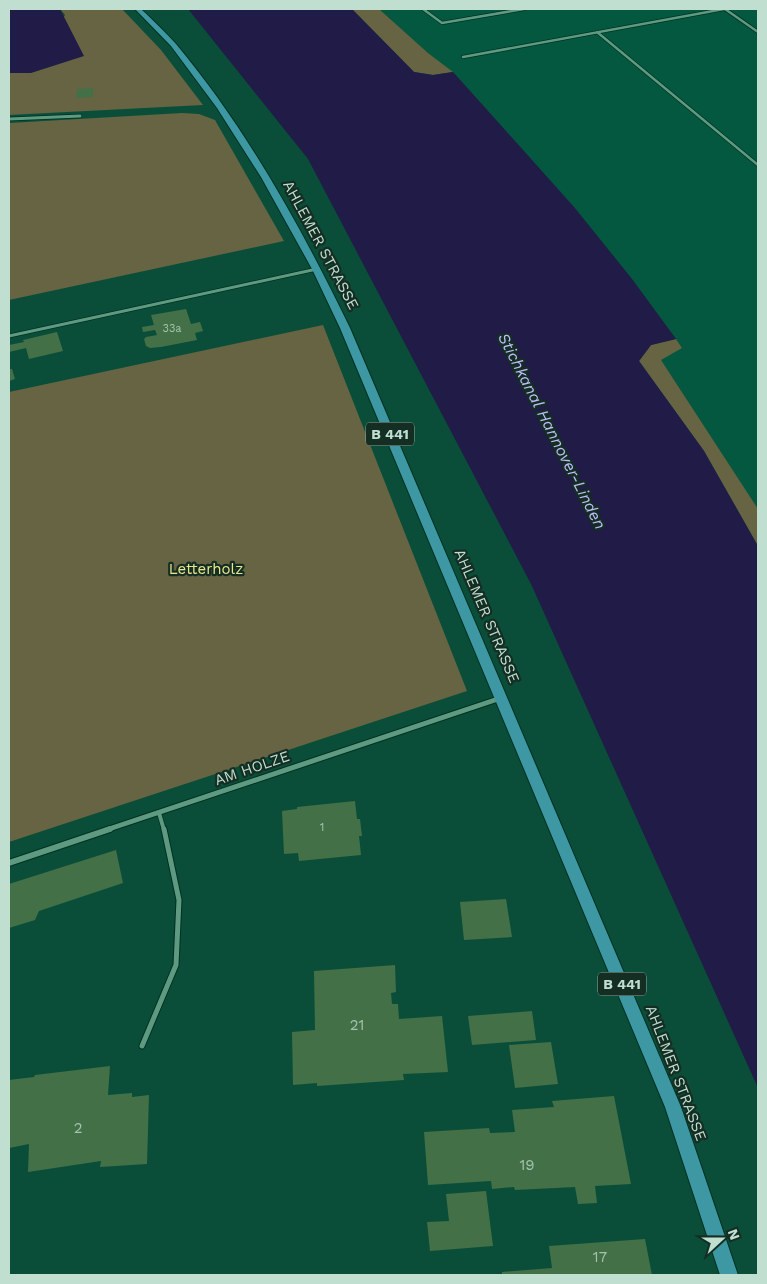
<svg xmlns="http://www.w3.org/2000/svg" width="767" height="1284" font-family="'Work Sans',sans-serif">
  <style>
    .built { fill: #045840 }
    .green { fill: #666443 }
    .water { fill: #211b48 }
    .building { fill: #437047 }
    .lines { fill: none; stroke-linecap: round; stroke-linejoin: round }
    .lane-far3-casing { stroke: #003121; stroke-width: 4 }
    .lane-far2-casing { stroke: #003121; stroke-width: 4.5 }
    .lane-far1-casing { stroke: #003121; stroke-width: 5.5 }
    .lane-casing { stroke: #003121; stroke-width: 7 }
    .street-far2-casing { stroke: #003121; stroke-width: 4.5 }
    .street-far1-casing { stroke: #003121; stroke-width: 7 }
    .street-casing { stroke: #003121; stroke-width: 8 }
    .primary-casing { stroke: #003121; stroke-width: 2 }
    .lane-far3 { stroke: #5e9a81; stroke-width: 2.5 }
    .lane-far2 { stroke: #5e9a81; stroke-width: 3 }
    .lane-far1 { stroke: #5e9a81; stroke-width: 4 }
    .lane { stroke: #5e9a81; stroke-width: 5 }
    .street-far2 { stroke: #5e9a81; stroke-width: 3 }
    .street-far1 { stroke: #5e9a81; stroke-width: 5 }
    .street { stroke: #5e9a81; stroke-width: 6 }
    .primary { fill: #3d98a4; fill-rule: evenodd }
    .labels { text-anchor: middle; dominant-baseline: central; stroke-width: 4.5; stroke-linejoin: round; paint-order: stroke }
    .far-number-label { font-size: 11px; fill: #a2c3ae }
    .number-label { font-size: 12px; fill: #a2c3ae }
    .shield { fill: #152e24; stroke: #8daa9d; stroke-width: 1 }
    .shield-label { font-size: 14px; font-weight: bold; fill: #c1dfd1 }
    .street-label { font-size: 15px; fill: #c1dfd1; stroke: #152e24 }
    .park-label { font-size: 15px; fill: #ebe78d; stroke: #152e24 }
    .near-number-label { font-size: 15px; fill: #a2c3ae }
    .water-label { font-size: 16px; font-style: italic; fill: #c0bdfd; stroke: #152e24 }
  </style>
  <rect width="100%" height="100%" fill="#0a4e39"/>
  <path class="built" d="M379,9H758V509L661,360L682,347L632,279L574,207L453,72L428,53Z"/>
  <path class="green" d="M60,9H122L161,50L203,105L9,115V73H31L65,15Z
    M352,9H379L428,53L453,72L433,75L414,72Z
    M182,113L199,114L215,120L284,241L9,300V123Z
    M323,325L467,691L9,842V392Z
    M676,339L682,348L661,360L758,509V546L704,451L639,361L651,345Z"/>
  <path class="water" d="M9,9H60L84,56L31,73H9Z
    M188,9H352L414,72L433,75L453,72L574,207L632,279L676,339L651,345L639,361L704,451L758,546V1088L531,584L308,159Z"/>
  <path class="building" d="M93,88V97L76,98L77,89Z
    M186,309L191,324L200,322L203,331L195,333L197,340L161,347L150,348L146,346L144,339L146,337L157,335L155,330L143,332L142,327L154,325L151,315Z
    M57,332L63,351L29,359L26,348L9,352V345L24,342L23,340Z
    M9,369H12L15,379L9,381Z
    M355,801L357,819H360L362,836H359L361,855L299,861L298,853L284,854L282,811L297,809V807Z
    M116,850L123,883L39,911L35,920L9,928V884Z
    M506,899L512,937L464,940L460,902Z
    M395,965L396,992L391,993L392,1004H398L399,1019L442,1016L448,1072L403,1074L404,1080L317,1086V1083L293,1085L292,1032L315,1030L314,971Z
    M532,1011L536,1040L472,1045L468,1016Z
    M551,1042L558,1084L515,1088L509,1045Z
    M110,1066L108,1095L132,1093V1097L149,1095L147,1164L100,1167L101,1161L28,1172L29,1144L9,1148V1080L34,1077L35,1075Z
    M614,1096L631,1184L595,1186L597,1203L578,1204L575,1187L515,1190L514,1187L492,1189L491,1181L428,1185L424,1132L489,1128L490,1133L515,1132L512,1110L554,1107L552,1101Z
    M486,1191L493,1246L430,1251L427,1222L449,1221L446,1194Z
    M645,1239L652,1275H502V1272L552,1268L549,1246Z"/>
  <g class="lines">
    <defs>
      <path id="lane-far3" d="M423,9L442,23L524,9
        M725,9L758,32
        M597,32L758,165
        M463,57L724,9"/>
      <path id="lane-far2" d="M9,336L317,269"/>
      <path id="lane-far1" d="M159,813L164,830"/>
      <path id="lane" d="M142,1046L176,965L179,900L164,829"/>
      <path id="street-far2" d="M9,119L80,116"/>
      <path id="street-far1" d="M106,830L501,698"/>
      <path id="street" d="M9,863L110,829"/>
      <path id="primary" d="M135,9H141C153,20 165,32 176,44C247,129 302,229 350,328L681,1107L738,1275H720L665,1107L340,328L312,269L261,177L217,108L171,46Z"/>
    </defs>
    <use href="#lane-far3" class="lane-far3-casing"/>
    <use href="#lane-far2" class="lane-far2-casing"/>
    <use href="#lane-far1" class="lane-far1-casing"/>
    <use href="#lane" class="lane-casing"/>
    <use href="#street-far2" class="street-far2-casing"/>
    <use href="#street-far1" class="street-far1-casing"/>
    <use href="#street" class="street-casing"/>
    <use href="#primary" class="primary-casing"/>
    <use href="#lane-far3" class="lane-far3"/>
    <use href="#lane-far2" class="lane-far2"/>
    <use href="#lane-far1" class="lane-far1"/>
    <use href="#lane" class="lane"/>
    <use href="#street-far2" class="street-far2"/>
    <use href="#street-far1" class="street-far1"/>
    <use href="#street" class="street"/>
    <use href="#primary" class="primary"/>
  </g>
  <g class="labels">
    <g class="far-number-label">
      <text x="172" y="328">33a</text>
    </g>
    <g class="number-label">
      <text x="322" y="827">1</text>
    </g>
    <g class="shield">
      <rect x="366" y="422.5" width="48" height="23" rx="4"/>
      <rect x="598" y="972.5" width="48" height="23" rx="4"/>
    </g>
    <g class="shield-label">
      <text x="390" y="434">B 441</text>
      <text x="622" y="984">B 441</text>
    </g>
    <g class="street-label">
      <text transform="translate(321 245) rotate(62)">AHLEMER STRASSE</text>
      <text transform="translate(487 616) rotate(67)">AHLEMER STRASSE</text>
      <text transform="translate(252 768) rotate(-19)">AM HOLZE</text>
      <text transform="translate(676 1073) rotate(69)">AHLEMER STRASSE</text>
    </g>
    <g class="park-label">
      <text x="206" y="569">Letterholz</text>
    </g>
    <g class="near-number-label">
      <text x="357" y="1025">21</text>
      <text x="78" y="1128">2</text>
      <text x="527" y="1165">19</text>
      <text x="600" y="1257">17</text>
    </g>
    <g class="water-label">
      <text transform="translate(552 431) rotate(63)">Stichkanal Hannover-Linden</text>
    </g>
  </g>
  <rect width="767" height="1284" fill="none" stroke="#c1dfd1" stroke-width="20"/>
  <g transform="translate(722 1239) rotate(69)" stroke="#152e24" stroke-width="4" paint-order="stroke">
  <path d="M0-4L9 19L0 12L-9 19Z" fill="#c1dfd1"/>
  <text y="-8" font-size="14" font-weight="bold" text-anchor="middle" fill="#c1dfd1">N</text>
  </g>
</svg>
